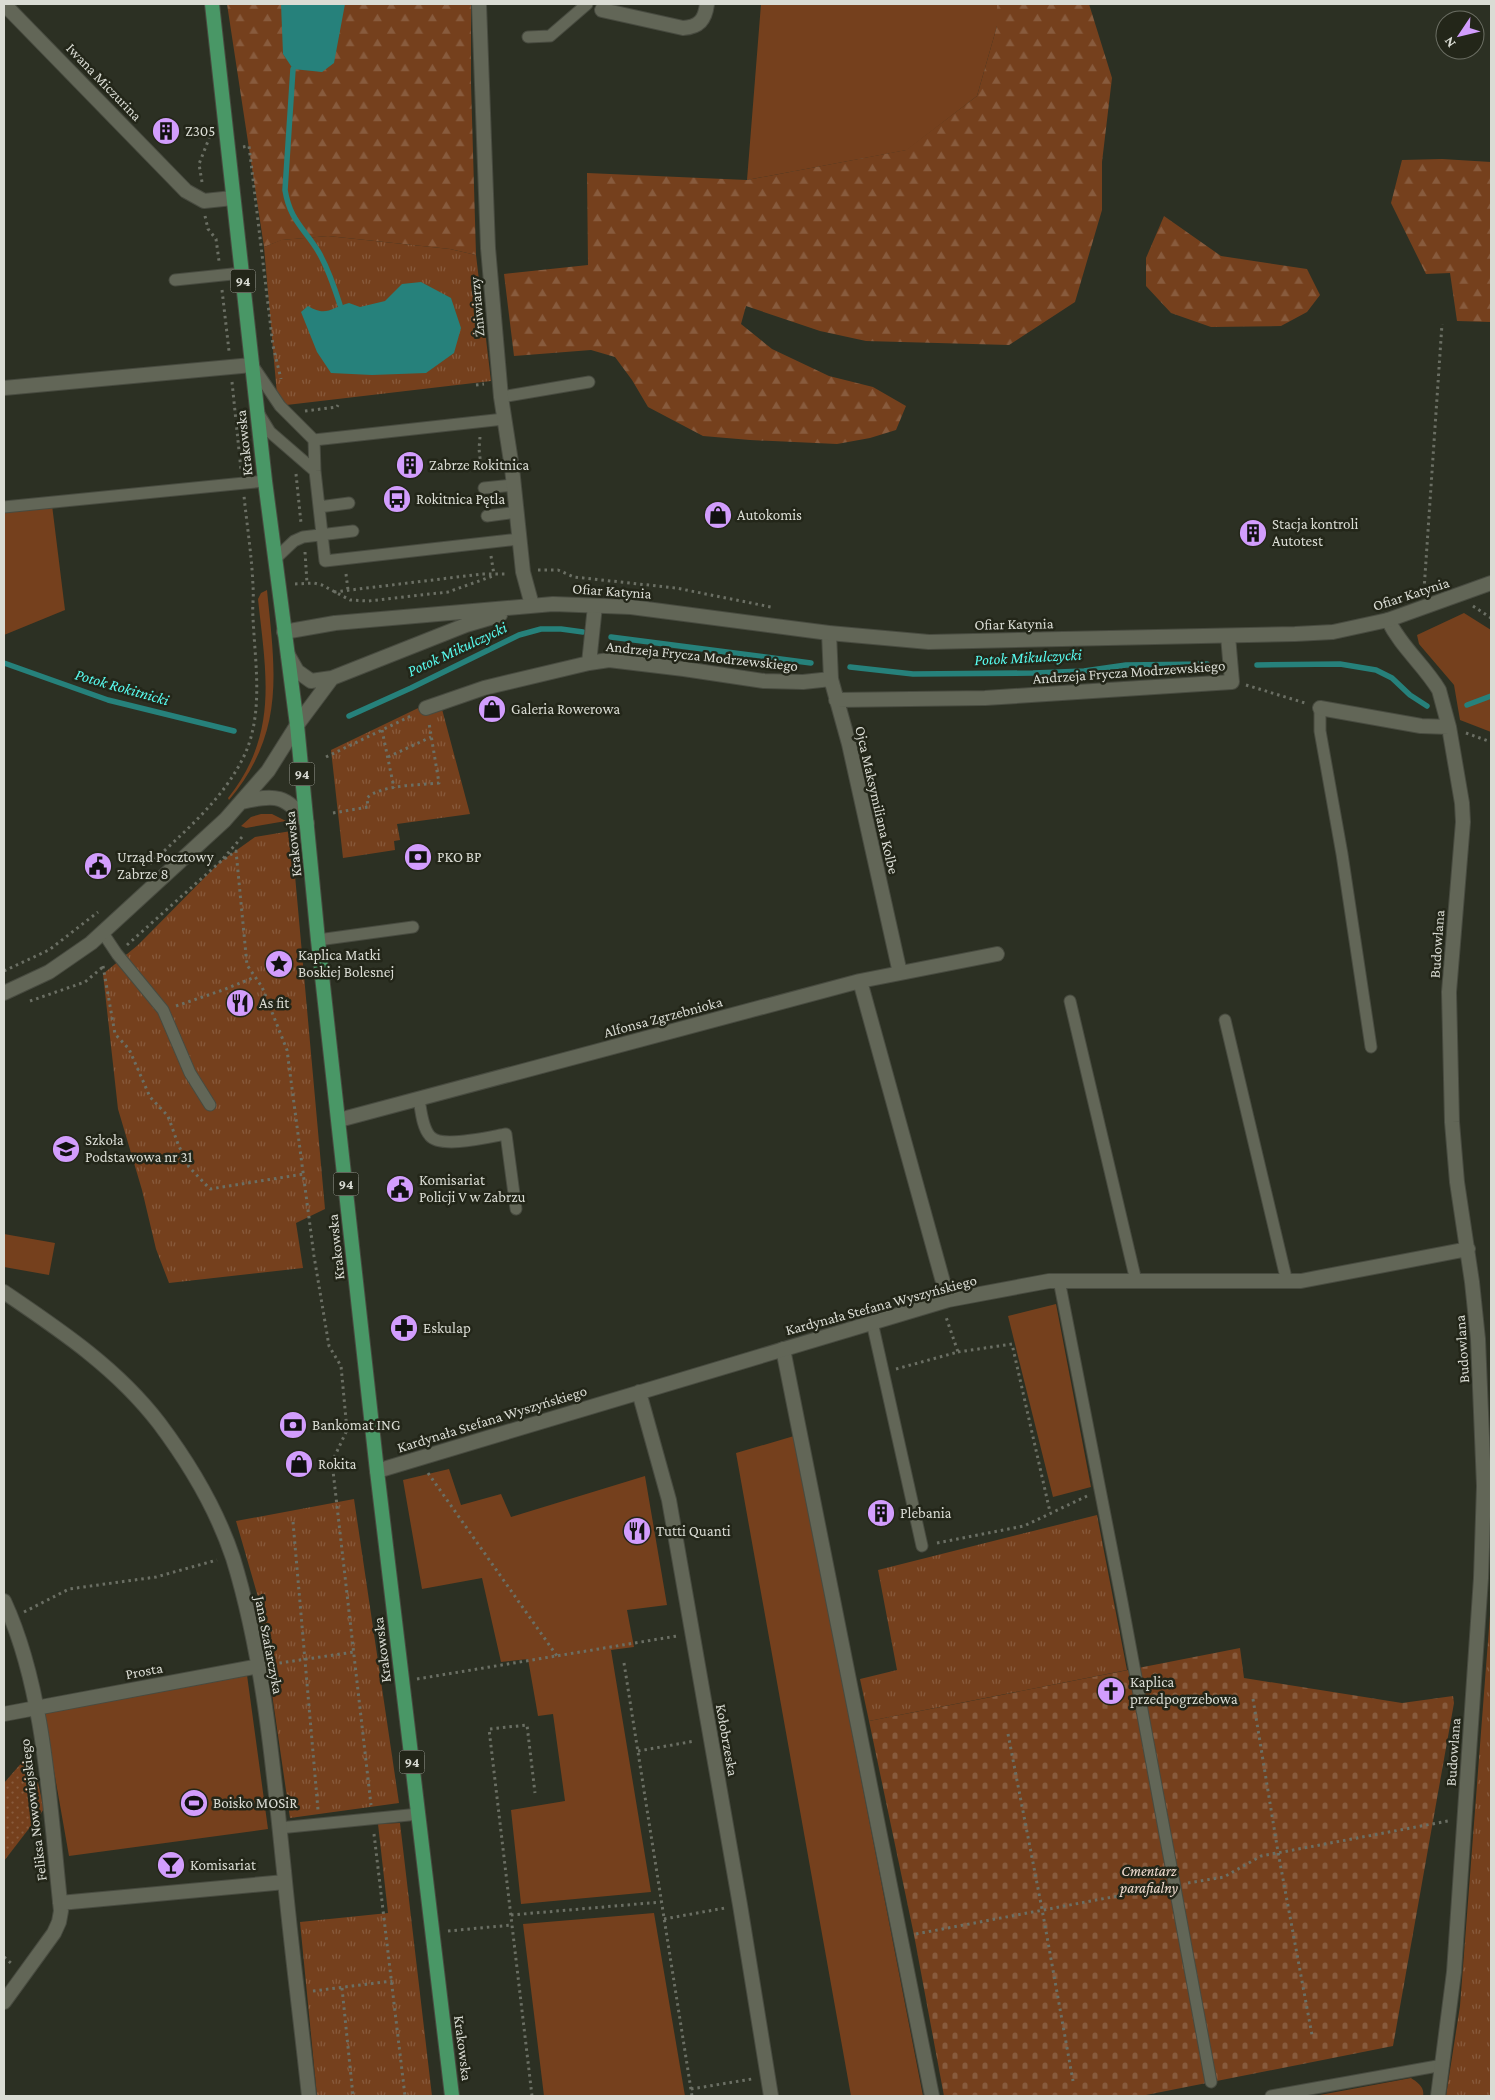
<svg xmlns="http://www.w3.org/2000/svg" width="1495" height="2100" font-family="'Crimson Pro',serif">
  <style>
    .grass { fill: #75401d }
    .forest { fill: url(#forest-firs) }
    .cemetery { fill: url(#cemetery-stones) }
    .park { fill: url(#park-tufts) }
    .garden { fill: url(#garden-dots) }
    .water { fill: #26817b }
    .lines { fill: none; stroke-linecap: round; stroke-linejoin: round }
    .stream { stroke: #26817b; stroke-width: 5.5 }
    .service-casing { stroke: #484b40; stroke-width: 13 }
    .pedestrian-casing { stroke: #484b40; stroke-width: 16 }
    .minor-casing { stroke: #484b40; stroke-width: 16 }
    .tertiary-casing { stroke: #484b40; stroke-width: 16 }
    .primary-casing { stroke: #484b40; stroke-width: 16 }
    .path { stroke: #6b6f64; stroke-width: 3; stroke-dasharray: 2.5 4; stroke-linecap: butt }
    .service { stroke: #626657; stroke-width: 11 }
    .pedestrian { stroke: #626657; stroke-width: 14 }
    .minor { stroke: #626657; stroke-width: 14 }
    .tertiary { stroke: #626657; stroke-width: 14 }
    .primary { stroke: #499766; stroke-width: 14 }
    .labels { text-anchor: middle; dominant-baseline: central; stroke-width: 5; stroke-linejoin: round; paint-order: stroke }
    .shield { fill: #232619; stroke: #a3a59c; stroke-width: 1 }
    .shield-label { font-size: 14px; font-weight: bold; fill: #dadcd4 }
    .street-label { font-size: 15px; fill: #dadcd4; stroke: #232619 }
    .poi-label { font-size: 15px; fill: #dadcd4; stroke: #232619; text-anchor: start }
    .park-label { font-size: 15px; font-style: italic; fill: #f1ddd1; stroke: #232619 }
    .water-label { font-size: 16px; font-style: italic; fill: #57fbef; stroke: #232619 }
  </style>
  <defs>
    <pattern id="forest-firs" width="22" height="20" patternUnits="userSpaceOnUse" patternTransform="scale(1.25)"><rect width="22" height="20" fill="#75401d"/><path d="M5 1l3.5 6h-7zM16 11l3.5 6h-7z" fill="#885b3d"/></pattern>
    <pattern id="cemetery-stones" width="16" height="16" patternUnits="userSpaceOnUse" patternTransform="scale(1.25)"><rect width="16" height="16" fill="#75401d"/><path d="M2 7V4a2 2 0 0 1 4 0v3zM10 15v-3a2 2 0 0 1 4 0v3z" fill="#885b3d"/></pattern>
    <pattern id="park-tufts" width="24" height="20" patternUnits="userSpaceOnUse" patternTransform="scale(1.25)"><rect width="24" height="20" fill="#75401d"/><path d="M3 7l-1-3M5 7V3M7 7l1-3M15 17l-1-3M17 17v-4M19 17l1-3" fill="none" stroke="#885b3d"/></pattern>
    <pattern id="garden-dots" width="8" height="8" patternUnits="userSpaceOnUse" patternTransform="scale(1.25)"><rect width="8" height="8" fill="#75401d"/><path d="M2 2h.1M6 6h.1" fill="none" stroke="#885b3d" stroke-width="1.8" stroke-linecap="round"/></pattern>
  </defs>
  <rect width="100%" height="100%" fill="#2c3023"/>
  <path class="grass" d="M761,4H997V26L977,96L907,150L747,180Z
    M52,505L65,610L4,635V513Z
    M267,590C275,671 286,732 229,800L228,798C279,734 266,674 258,599L261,593Z
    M1464,613L1491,630V732L1460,720L1454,685L1419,644L1417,635Z
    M261,814H272L286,821L246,828L241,826L251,817Z
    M4,1234L55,1243L49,1275L4,1267Z
    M1056,1304L1091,1487L1053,1497L1008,1316Z
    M794,1436L923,2096H851L736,1453Z
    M449,1469L461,1505L501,1494L511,1517L645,1476L667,1605L627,1610L634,1647L611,1650L651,1892L521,1904L511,1810L565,1801L553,1714L538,1716L528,1659L501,1662L482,1578L422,1589L403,1480Z
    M247,1675L268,1829L69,1856L43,1709Z
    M654,1913L685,2096H544L523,1924Z
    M1411,2078C1417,2082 1425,2087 1423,2096L1320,2095Z"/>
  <path class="forest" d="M227,4H471V84L476,255L450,249L328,236L282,240L264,247Z
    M997,4H1089L1112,78L1102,162V210L1075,302L1009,345L866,341L820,331L746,306L741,324L772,349L829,376L873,387L906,406L896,430L870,438L837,444L750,440L703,436L648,407L632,380L615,357L591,350L514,356L504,274L588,265L587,173L747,180L906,150L977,96L997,26Z
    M1442,159L1491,162V322L1457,321L1450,273L1426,274L1391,203L1402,160Z
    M1164,216L1221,256L1307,269L1320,295L1307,312L1281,326L1211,327L1171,313L1146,286V258Z"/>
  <path class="cemetery" d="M1240,1648L1244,1678L1402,1703L1453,1696L1454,1703L1393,2046L1141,2096H944L914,1935L869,1721Z"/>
  <path class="park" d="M328,236L450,249L476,255L491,381L278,406L264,247L281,240Z
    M439,698L470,814L397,824L400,840L394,841L395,850L343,858L331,750Z
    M291,831L325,1209L296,1223L303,1268L169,1283L156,1249L142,1190L118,1109L103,974L138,945L220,862L255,837Z
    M354,1499L399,1803L290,1818L258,1597L236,1521Z
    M1097,1515L1127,1670L869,1721L860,1679L897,1670L878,1570Z
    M1491,1602V2096H1446L1460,2006Z
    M400,1823L432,2096H317L300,1922L388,1913L378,1824Z"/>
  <path class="garden" d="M31,1752L44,1809L4,1861V1783Z"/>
  <path class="water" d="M281,4H345L334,63L322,72L293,69L283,54Z
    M421,282L451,298L461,328L454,353L426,373L372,375L331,373L317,352L301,312L308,306C326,317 331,308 349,303L360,307L385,301L402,284Z"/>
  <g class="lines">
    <path class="stream" d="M293,69L285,190C290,220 303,227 318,251C328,268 334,286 340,305
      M611,637L811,663
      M4,663L108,700L234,731
      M1257,665L1340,664L1376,670L1392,678L1410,695L1427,706
      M850,667L913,674L1033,673L1084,671L1126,665L1207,664
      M1467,705L1491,696
      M349,716L411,688L519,635L541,629H561L583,632"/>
    <defs>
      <path id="service" d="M528,37L550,36L587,4
        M175,280L242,273
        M253,366L280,406L314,440L315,471L325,561L519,539
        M501,397L589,382
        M259,414L270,432L315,471
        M314,440L504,419
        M484,488L514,485
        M4,507L265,481
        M319,507L349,503
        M487,516L517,512
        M275,559L294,541L303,537L353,531
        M1320,708V731L1342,854L1371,1047
        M103,933L117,954L163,1010L190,1073L210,1105
        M318,940L413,927
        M1070,1001L1136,1281
        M1225,1020L1287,1282
        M419,1099C421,1110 422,1127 430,1136C441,1149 489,1137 506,1134L516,1209
        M1059,1280L1122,1602L1211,2082
        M872,1322L922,1546
        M279,1828L419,1814
        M1271,2096L1443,2065"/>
      <path id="pedestrian" d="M783,1349L932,2096"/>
      <path id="minor" d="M4,4L186,191L204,201L233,198
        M479,4L488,248L501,397L512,468L523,572L532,605
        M602,10L683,28C699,27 705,20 707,4
        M4,388L252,365
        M1388,620C1401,647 1424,665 1439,690L1449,727L1462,803L1463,822L1449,992L1452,1122L1457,1182L1472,1282L1478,1339L1484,1486L1481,1578L1454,1972L1438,2096
        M829,633L831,679L849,744L900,973
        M589,663L595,606
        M836,700L985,698L1232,682L1228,636
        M426,708L484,688L589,663L609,660L684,669L764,681L803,682L831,679
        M1320,708L1421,726L1449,727
        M860,981L948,1300
        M339,1120L860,981L997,954
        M4,1292C60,1330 117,1368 159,1423C189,1463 217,1510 233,1558C264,1659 273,1766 284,1871C291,1946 301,2021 309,2096
        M639,1392L669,1500L740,1905L771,2096
        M377,1471L948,1300L1049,1281H1301L1468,1249
        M4,1601C46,1692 50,1812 61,1911L59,1922L54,1933L4,2002
        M4,1714L259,1666
        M60,1903L285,1882"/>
      <path id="tertiary" d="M284,632L335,623L553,604L631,607L829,633L929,642L1295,634L1333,632L1388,620L1491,583
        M288,655L297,671L311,681L332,678L466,625L500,615
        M242,802C276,794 286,795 307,823
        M4,993L49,972L91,943L225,820L268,771L297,725L332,678"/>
      <path id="primary" d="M212,4L265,481L297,725L318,940L377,1471L452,2096"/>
    </defs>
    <use href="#service" class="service-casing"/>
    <use href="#pedestrian" class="pedestrian-casing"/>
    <use href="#minor" class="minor-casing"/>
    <use href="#tertiary" class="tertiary-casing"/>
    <use href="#primary" class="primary-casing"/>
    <path class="path" d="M243,147L249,146L273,346L281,379
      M202,182L199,164L210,136
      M205,216L208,229L216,239L219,261
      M222,290L229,351
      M232,382L241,470
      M476,385L484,384
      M305,411L337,407L338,405
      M480,437L479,449L482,475
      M473,465L495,462
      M296,474L301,523
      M305,552L307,583
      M491,556L494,575
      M538,570H558L574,577L676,588L771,607
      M346,574L348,590
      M295,584L314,583L322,585L350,600L368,601L448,592L493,576
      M1424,590L1442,324
      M334,592L482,574H507
      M1473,606L1491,618
      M1246,685L1305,703
      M382,730L394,788
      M1466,733L1491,742
      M326,757L413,715
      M388,757L431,737
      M333,813L368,807L367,798C380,785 419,785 439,783L429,723
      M242,837L220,862L236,851L247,965L262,987L287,1050L314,1256L329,1346L341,1366L347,1430L332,1462L371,1805
      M150,864C183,833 220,802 241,762C265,718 255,665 253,617C252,607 254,597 253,587C252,557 247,526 244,496
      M127,945L220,862
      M103,966L115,1034L129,1049L150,1097L168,1116L178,1144L189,1167L210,1189L304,1174
      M4,971L49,950L98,912
      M30,1001L85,982L104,966
      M176,1006L223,990L255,977
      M958,1352L1012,1344L1050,1512
      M896,1369L958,1352L946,1317
      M428,1473L557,1656
      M293,1522L318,1810
      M937,1543L1024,1526L1087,1496
      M24,1612L69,1589L156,1577L217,1560
      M624,1663L692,2096
      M273,1664L354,1652
      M417,1679L677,1636
      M1253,1699L1278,1852L1312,2035
      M1008,1734L1042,1909L1073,2081
      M638,1751L695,1741
      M374,1834L405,2096
      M1188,1883L1224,1877L1261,1856L1448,1821
      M511,1915L661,1902
      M664,1919L725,1908
      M448,1931L512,1925
      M916,1934L1160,1888
      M4,1957L12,1964
      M342,1988L353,2096
      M313,1991L392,1981
      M691,2089L752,2079
      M532,2096L489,1729L527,1725L535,1793"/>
    <use href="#service" class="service"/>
    <use href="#pedestrian" class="pedestrian"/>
    <use href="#minor" class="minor"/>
    <use href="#tertiary" class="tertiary"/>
    <use href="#primary" class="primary"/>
  </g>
  <defs>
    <symbol id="building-disc" viewBox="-11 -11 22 22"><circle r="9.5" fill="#d29dfd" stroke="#232619"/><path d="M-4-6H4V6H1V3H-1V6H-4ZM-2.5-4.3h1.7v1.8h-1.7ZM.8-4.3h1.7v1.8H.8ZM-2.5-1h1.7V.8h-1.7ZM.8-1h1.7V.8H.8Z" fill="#111"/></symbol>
    <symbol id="bus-disc" viewBox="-11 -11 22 22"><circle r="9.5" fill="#d29dfd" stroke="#232619"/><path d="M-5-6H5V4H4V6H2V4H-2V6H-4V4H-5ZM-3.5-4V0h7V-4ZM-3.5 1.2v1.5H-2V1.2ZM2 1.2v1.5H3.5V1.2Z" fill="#111"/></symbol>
    <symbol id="shop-disc" viewBox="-11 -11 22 22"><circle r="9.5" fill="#d29dfd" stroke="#232619"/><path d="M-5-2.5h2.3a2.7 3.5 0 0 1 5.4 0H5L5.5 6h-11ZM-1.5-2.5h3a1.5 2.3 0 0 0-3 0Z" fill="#111"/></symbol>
    <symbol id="bank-disc" viewBox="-11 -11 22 22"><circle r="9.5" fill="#d29dfd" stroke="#232619"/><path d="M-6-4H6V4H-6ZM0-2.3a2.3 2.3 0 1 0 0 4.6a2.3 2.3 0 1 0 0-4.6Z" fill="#111"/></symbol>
    <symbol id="civic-disc" viewBox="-11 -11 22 22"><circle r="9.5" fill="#d29dfd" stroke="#232619"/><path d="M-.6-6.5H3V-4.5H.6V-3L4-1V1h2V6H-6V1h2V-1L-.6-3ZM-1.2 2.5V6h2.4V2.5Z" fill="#111"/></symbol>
    <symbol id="sight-disc" viewBox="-11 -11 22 22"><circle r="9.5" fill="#d29dfd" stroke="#232619"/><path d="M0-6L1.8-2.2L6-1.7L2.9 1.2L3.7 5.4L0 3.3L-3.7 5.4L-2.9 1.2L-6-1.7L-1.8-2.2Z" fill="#111"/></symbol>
    <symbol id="restaurant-disc" viewBox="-11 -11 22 22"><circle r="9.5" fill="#d29dfd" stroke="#232619"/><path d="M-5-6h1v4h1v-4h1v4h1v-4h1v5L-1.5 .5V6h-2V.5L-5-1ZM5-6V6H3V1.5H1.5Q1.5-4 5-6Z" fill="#111"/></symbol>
    <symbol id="school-disc" viewBox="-11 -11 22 22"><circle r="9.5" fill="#d29dfd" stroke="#232619"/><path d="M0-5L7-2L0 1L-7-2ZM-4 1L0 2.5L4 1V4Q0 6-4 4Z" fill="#111"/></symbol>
    <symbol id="pharmacy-disc" viewBox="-11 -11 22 22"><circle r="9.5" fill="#d29dfd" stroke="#232619"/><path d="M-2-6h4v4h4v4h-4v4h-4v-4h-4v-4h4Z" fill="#111"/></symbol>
    <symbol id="church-disc" viewBox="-11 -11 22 22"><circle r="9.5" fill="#d29dfd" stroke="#232619"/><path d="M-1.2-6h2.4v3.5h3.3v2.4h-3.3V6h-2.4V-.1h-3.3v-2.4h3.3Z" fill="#111"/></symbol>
    <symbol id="stadium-disc" viewBox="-11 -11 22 22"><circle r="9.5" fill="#d29dfd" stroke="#232619"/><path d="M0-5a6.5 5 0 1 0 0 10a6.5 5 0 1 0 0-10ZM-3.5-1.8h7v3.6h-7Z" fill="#111"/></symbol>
    <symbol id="bar-disc" viewBox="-11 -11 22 22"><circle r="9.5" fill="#d29dfd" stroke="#232619"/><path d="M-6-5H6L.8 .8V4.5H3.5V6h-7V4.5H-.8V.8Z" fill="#111"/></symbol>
  </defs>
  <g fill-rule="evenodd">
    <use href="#building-disc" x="150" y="115" width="32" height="32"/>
    <use href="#building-disc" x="394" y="449" width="32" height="32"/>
    <use href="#bus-disc" x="381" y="483" width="32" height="32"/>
    <use href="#shop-disc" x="702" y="499" width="32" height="32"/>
    <use href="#building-disc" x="1237" y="517" width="32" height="32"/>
    <use href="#shop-disc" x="476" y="693" width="32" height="32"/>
    <use href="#bank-disc" x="402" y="841" width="32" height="32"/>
    <use href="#civic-disc" x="82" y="850" width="32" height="32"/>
    <use href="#sight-disc" x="263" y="948" width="32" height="32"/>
    <use href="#restaurant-disc" x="224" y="987" width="32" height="32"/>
    <use href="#school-disc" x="50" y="1133" width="32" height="32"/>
    <use href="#civic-disc" x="384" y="1173" width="32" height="32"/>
    <use href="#pharmacy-disc" x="388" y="1312" width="32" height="32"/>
    <use href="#bank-disc" x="277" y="1409" width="32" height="32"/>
    <use href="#shop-disc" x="283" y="1448" width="32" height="32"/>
    <use href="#building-disc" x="865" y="1497" width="32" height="32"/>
    <use href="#restaurant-disc" x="621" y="1515" width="32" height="32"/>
    <use href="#church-disc" x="1095" y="1675" width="32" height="32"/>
    <use href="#stadium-disc" x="178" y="1787" width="32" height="32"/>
    <use href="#bar-disc" x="155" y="1849" width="32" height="32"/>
  </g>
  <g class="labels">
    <g class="shield">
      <rect x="230.5" y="269.5" width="25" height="23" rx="4"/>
      <rect x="289.5" y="762.5" width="25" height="23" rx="4"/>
      <rect x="333.5" y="1172.5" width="25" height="23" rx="4"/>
      <rect x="399.5" y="1750.5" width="25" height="23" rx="4"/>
    </g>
    <g class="shield-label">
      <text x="243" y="281">94</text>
      <text x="302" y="774">94</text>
      <text x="346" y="1184">94</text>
      <text x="412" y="1762">94</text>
    </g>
    <g class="street-label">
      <text transform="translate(104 82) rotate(46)">Iwana Miczurina</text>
      <text transform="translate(477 307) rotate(-95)">Żniwiarzy</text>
      <text transform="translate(244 443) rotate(-96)">Krakowska</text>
      <text transform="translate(612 591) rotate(4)">Ofiar Katynia</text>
      <text transform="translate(1411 594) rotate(-18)">Ofiar Katynia</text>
      <text transform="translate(1014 624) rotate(-1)">Ofiar Katynia</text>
      <text transform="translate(702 656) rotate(6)">Andrzeja Frycza Modrzewskiego</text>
      <text transform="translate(1129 672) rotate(-4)">Andrzeja Frycza Modrzewskiego</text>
      <text transform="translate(877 800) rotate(77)">Ojca Maksymiliana Kolbe</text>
      <text transform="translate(293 844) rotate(-96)">Krakowska</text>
      <text transform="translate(1437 944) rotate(-86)">Budowlana</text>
      <text transform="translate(663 1017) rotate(-15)">Alfonsa Zgrzebnioka</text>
      <text transform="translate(336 1247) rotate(-96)">Krakowska</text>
      <text transform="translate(881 1305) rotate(-15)">Kardynała Stefana Wyszyńskiego</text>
      <text transform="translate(1462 1349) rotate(-94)">Budowlana</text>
      <text transform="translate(492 1419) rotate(-17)">Kardynała Stefana Wyszyńskiego</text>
      <text transform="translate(269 1645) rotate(79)">Jana Szafarczyka</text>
      <text transform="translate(382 1650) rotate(-97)">Krakowska</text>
      <text transform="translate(144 1671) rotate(-11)">Prosta</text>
      <text transform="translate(727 1740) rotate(80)">Kołobrzeska</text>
      <text transform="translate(1453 1752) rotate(-86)">Budowlana</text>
      <text transform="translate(33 1810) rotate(-97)">Feliksa Nowowiejskiego</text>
      <text transform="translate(463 2048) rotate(83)">Krakowska</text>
    </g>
    <g class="poi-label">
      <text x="185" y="131">Z305</text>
      <text x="429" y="465">Zabrze Rokitnica</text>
      <text x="416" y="499">Rokitnica Pętla</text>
      <text x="737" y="515">Autokomis</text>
      <text x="1272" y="524">Stacja kontroli<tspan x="1272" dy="17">Autotest</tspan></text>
      <text x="511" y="709">Galeria Rowerowa</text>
      <text x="117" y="857">Urząd Pocztowy<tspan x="117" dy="17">Zabrze 8</tspan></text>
      <text x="437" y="857">PKO BP</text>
      <text x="298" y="955">Kaplica Matki<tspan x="298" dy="17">Boskiej Bolesnej</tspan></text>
      <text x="259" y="1003">As fit</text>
      <text x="85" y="1140">Szkoła<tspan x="85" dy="17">Podstawowa nr 31</tspan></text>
      <text x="419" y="1180">Komisariat<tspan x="419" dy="17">Policji V w Zabrzu</tspan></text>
      <text x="423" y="1328">Eskulap</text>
      <text x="312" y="1425">Bankomat ING</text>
      <text x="318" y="1464">Rokita</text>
      <text x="900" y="1513">Plebania</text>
      <text x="656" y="1531">Tutti Quanti</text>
      <text x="1130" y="1682">Kaplica<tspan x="1130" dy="17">przedpogrzebowa</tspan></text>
      <text x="213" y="1803">Boisko MOSiR</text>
      <text x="190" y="1865">Komisariat</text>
    </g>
    <g class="park-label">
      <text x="1149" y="1871">Cmentarz<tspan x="1149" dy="17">parafialny</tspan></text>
    </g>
    <g class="water-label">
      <text transform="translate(457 649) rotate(-25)">Potok Mikulczycki</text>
      <text transform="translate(1028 657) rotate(-3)">Potok Mikulczycki</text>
      <text transform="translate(122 687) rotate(16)">Potok Rokitnicki</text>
    </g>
  </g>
  <rect width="1495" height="2100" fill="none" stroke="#dadcd4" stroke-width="10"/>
  <g transform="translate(1460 35) rotate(235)"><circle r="24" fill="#232619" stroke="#6c6f64"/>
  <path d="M0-4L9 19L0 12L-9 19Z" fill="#d29dfd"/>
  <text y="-8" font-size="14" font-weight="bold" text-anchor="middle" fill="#dadcd4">N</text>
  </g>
</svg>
